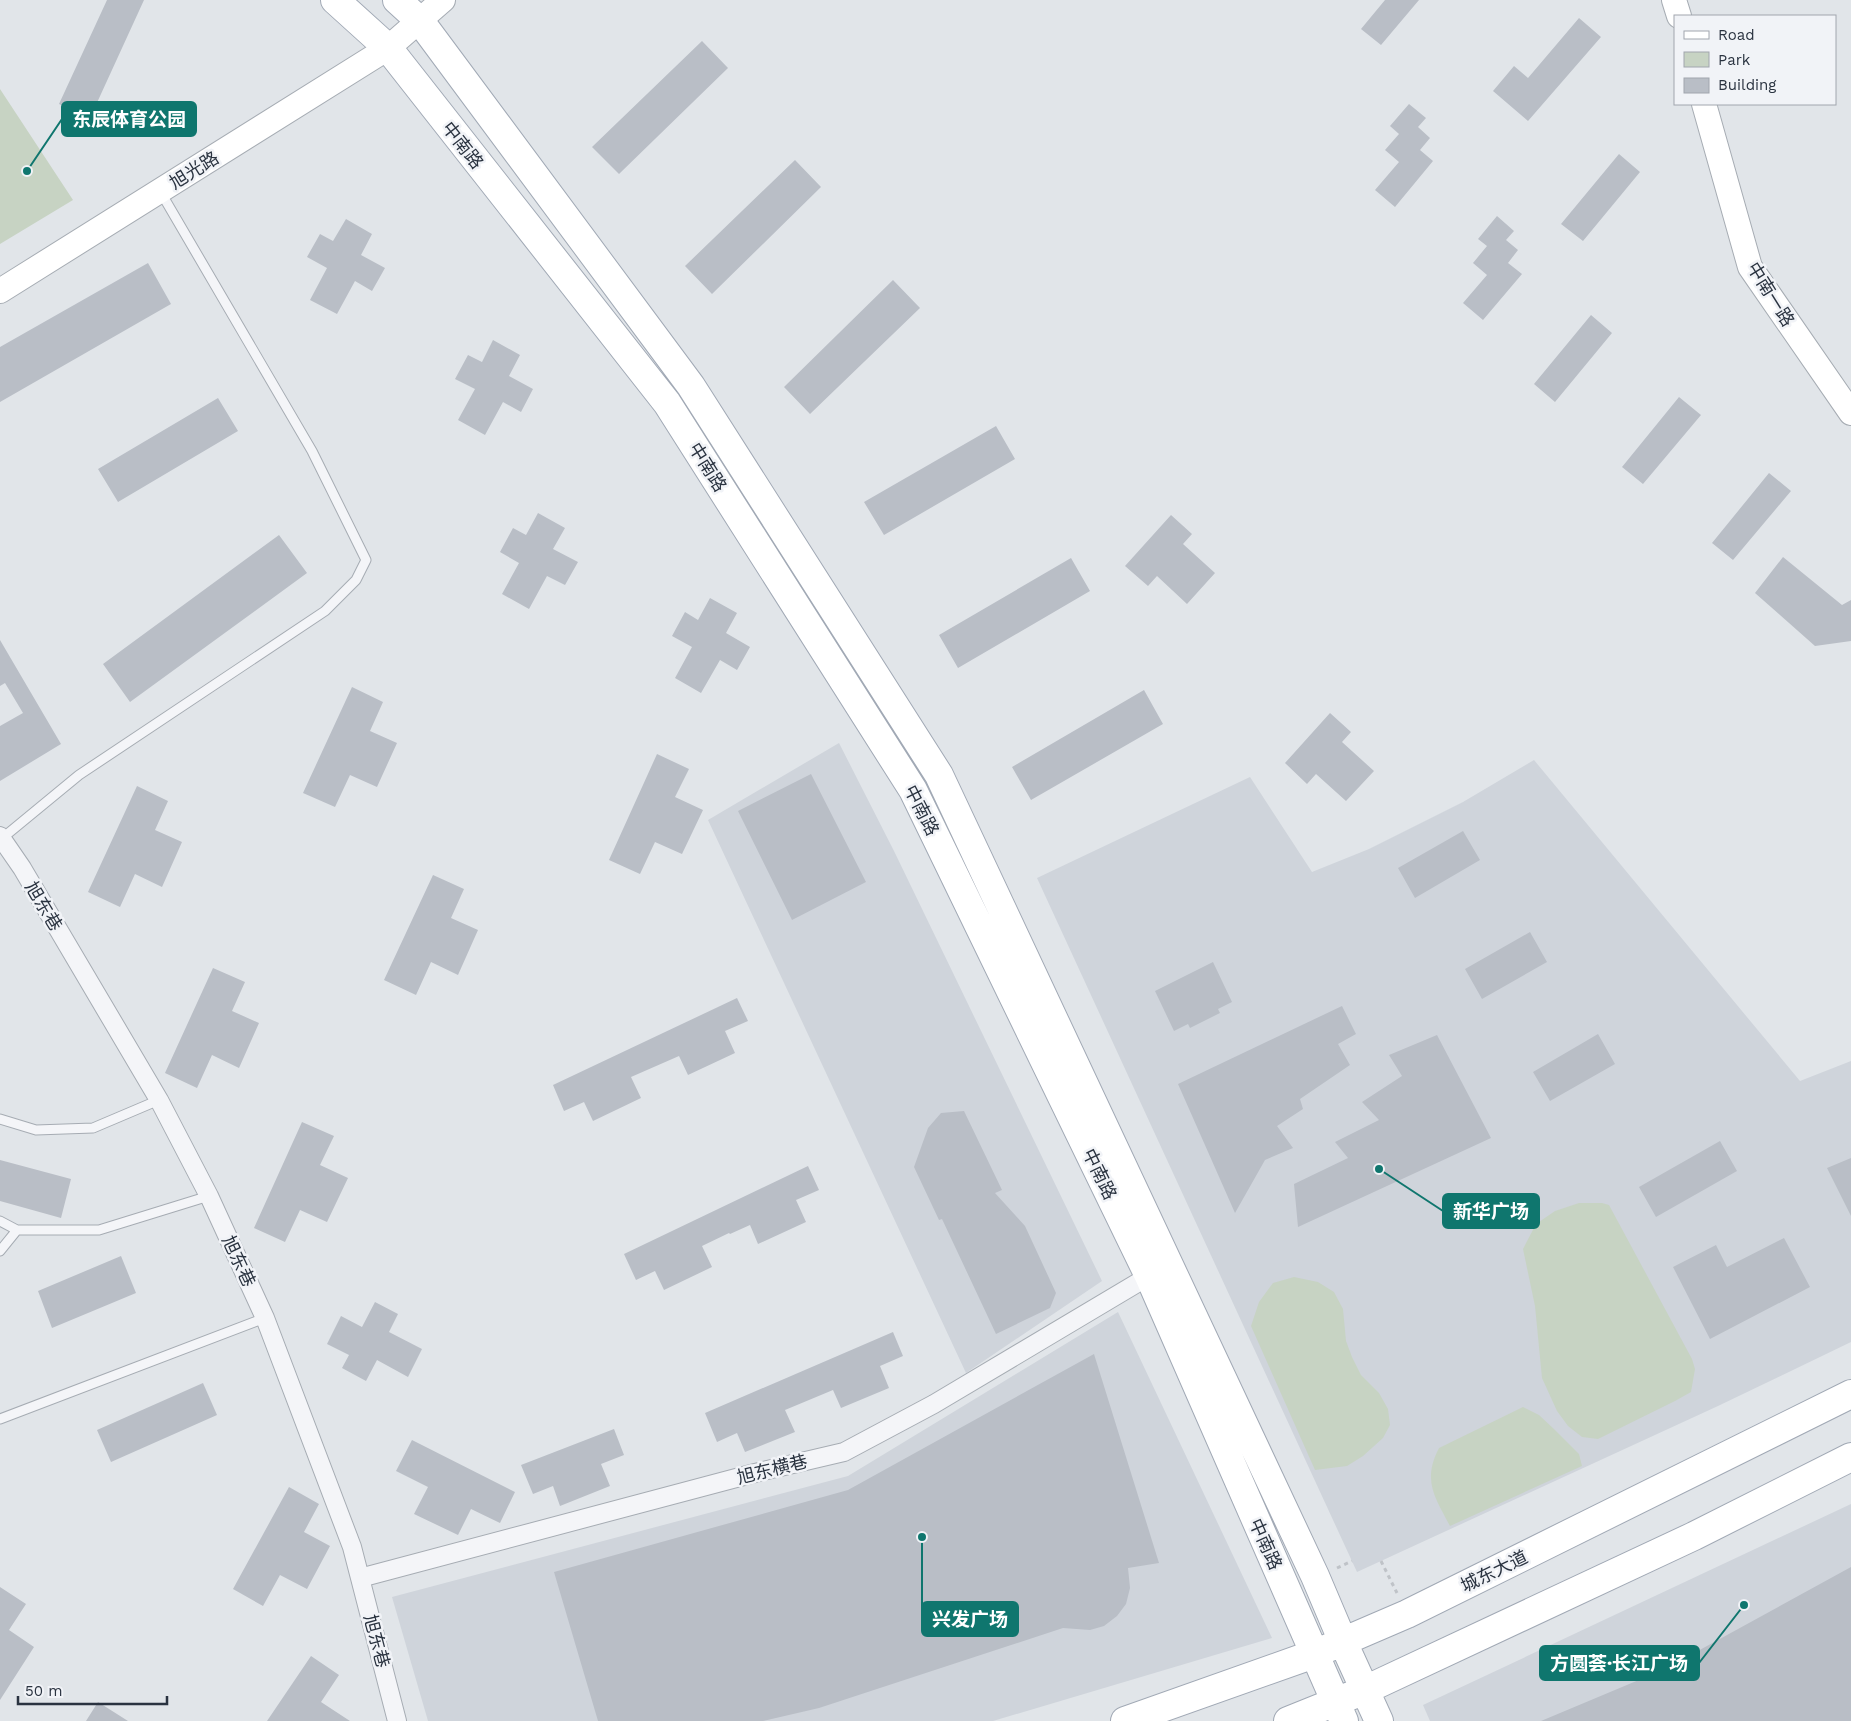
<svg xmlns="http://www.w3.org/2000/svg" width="1851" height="1721" font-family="'Work Sans','Noto Sans SC',sans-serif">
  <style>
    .built { fill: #cfd4db }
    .green { fill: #c7d3c3 }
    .building { fill: #b9bec6 }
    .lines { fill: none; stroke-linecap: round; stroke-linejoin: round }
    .lane-casing { stroke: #a6acb3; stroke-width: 11 }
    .street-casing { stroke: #a6acb3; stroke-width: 20 }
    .secondary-casing { stroke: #a6acb3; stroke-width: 26 }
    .primary-casing { stroke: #a1a9b5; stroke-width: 30 }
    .path { stroke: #bfc3c8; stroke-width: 3; stroke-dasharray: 4 4; stroke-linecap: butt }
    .lane { stroke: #f4f5f8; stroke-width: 9 }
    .street { stroke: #f4f5f8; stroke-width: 18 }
    .secondary { stroke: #fff; stroke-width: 24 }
    .primary { stroke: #fff; stroke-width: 28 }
    .labels { text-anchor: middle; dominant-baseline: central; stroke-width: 5; stroke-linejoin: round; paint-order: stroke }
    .street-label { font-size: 18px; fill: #2a3340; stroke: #f1f3f7 }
    .leader { fill: none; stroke: #0f766e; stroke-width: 2 }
    .callout-dot { fill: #0f766e; stroke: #f1f3f7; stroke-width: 2 }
    .callout { fill: #0f766e; stroke: #0f766e; stroke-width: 2 }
    .callout-label { font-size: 19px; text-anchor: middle; font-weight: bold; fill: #fff }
  </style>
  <rect width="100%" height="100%" fill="#e1e5e9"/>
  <path class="built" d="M839,743L894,851L1102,1281L966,1373L708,820Z
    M1534,760L1800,1081L1851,1061V1342L1718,1406L1357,1572L1037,878L1250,777L1312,872L1369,849L1463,802Z
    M1118,1312L1272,1638L993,1721H428L392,1597L848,1476Z
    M1851,1504V1721H1430L1423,1705Z"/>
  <path class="green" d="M0,89L73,200L0,244Z
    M1579,1203H1602L1609,1205L1692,1359L1695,1369L1691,1392L1675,1401L1598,1439L1582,1437L1568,1426L1557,1411L1542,1378L1535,1306L1523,1249L1536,1224L1555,1211Z
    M1294,1277L1318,1282L1334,1292L1343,1309L1346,1341L1352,1357L1361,1375L1379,1393L1388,1409L1390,1425L1383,1438L1363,1456L1347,1466L1315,1470L1251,1326L1259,1302L1273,1283Z
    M1523,1407L1539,1415L1554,1429L1579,1454L1582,1466L1450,1526C1435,1497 1422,1481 1439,1448Z"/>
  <path class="building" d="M107,0H144L90,118L59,104Z
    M1385,0H1419L1381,45L1361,29Z
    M1579,18L1601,37L1528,121L1493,91L1514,66L1528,78Z
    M702,41L728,68L619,174L592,147Z
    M1409,104L1426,118L1418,127L1430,138L1420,150L1433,161L1395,207L1375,190L1399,162L1385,150L1399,134L1390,126Z
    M1619,154L1640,172L1583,241L1561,224Z
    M795,160L821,187L712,294L685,266Z
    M1497,216L1514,231L1506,240L1518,250L1508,263L1522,274L1483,320L1463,303L1487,275L1473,263L1487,246L1478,239Z
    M346,219L372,234L361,255L385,268L372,291L355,281L337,314L310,300L327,268L307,257L320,234L333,241Z
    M148,263L171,304L0,402V347Z
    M893,280L920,308L810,414L784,387Z
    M1591,315L1612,333L1555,402L1534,384Z
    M493,340L520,355L509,376L533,389L521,412L503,402L485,435L458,420L475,389L455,379L468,355L482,362Z
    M1679,397L1701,415L1643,484L1622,467Z
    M218,398L238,431L118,502L98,469Z
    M996,426L1015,459L884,535L864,502Z
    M1769,473L1791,491L1733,560L1712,543Z
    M538,513L565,528L553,549L578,562L565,585L547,576L529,609L502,594L519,563L500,552L513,528L526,535Z
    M1171,515L1192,534L1183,544L1215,573L1187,604L1157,576L1148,586L1125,566Z
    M279,535L307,573L130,702L103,664Z
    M1783,557L1842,605L1851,600V641L1815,646L1755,593Z
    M1071,558L1090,591L958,668L939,635Z
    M710,598L737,613L726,633L750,647L737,670L720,660L701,693L675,678L692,647L672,636L685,612L698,620Z
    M0,640L61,744L0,781V726L23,713L5,683L0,686Z
    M352,687L383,702L370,731L397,743L377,787L350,775L335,807L303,793Z
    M1144,690L1163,724L1031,800L1012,767Z
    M1330,713L1351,732L1342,742L1374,771L1346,801L1316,774L1307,784L1285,763Z
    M657,754L689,769L675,797L703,810L682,854L655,842L640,874L609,860Z
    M811,774L866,882L792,920L738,811Z
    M137,786L168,801L155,830L182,842L162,887L135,874L120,907L88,892Z
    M1463,831L1480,860L1415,898L1398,868Z
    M433,875L464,889L451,918L478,930L458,975L431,962L416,995L384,980Z
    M1530,932L1547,962L1482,999L1465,969Z
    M1213,962L1232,1002L1218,1009L1220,1013L1190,1028L1188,1024L1174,1031L1155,991Z
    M213,968L245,982L232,1011L259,1023L239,1068L212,1055L197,1088L165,1073Z
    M737,998L748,1021L725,1031L735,1053L688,1075L679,1056L631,1077L641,1098L593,1121L584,1102L564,1111L553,1085Z
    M1342,1006L1356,1034L1338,1044L1350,1065L1300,1099L1303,1109L1277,1126L1293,1148L1265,1160L1235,1213L1178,1084Z
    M1598,1034L1615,1064L1550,1101L1533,1072Z
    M1437,1035L1491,1138L1298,1227L1294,1184L1348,1158L1335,1142L1379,1120L1362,1102L1402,1076L1389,1055Z
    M964,1111L1002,1190L995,1193L1025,1226L1056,1293L1050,1308L996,1334L942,1219L939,1220L914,1167L928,1128L941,1113Z
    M302,1122L334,1136L320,1165L348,1178L327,1222L300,1210L285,1242L254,1228Z
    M1720,1141L1737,1171L1656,1217L1639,1187Z
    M1851,1158V1216L1827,1168Z
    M0,1160L71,1179L61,1218L0,1201Z
    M808,1166L819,1190L796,1200L806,1222L758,1244L750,1225L730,1234L729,1233L702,1246L712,1267L664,1290L655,1271L636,1280L624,1254Z
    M1784,1238L1810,1287L1710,1339L1673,1267L1716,1245L1727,1267Z
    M121,1256L136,1293L52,1328L38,1291Z
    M375,1302L398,1314L389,1332L422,1349L408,1377L377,1360L366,1381L342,1368L349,1355L327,1344L341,1316L362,1327Z
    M893,1332L903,1356L880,1366L889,1388L841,1408L833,1390L785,1410L795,1432L745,1452L737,1433L717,1442L705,1413Z
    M1094,1354L1159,1563L1128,1568L1130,1588L1126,1604L1117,1616L1104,1626L1090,1630L1063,1628L819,1708L763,1721H598L554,1572L848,1490Z
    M203,1383L217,1415L111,1462L97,1430Z
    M614,1429L624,1455L601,1464L610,1486L560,1506L553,1486L533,1494L521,1465Z
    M412,1440L515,1492L500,1523L471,1509L458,1535L414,1514L428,1487L396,1471Z
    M289,1487L319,1504L304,1532L330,1546L307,1589L280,1575L263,1606L233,1589Z
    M1851,1567V1721H1541L1665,1669Z
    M0,1587L26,1604L9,1630L34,1647L0,1700Z
    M311,1656L339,1675L321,1702L350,1721H267Z
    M98,1702L128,1721H86Z"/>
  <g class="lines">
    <defs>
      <path id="lane" d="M0,840L79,775L325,611L356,580L366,560L312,451L160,191
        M0,1119L36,1130L93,1128L159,1100
        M0,1221L17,1230H99L209,1196
        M0,1251L17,1230
        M0,1419L265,1318"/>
      <path id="street" d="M0,836L22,868L159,1100L209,1196L265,1318L352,1547L397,1721
        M360,1578L755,1473L844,1452L934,1404L1149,1276"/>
      <path id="secondary" d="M1674,0L1679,16
        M1704,104L1750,267L1851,413
        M0,291L388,48L443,0"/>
      <path id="primary" d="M335,0L388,48L667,403L913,790L1149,1276L1344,1721
        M397,0L420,21L691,386L939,775L1315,1576L1343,1642L1379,1721
        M1125,1721L1314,1654L1407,1614L1851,1394
        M1288,1721L1365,1690L1694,1536L1851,1457"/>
    </defs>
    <use href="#lane" class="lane-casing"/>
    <use href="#street" class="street-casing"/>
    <use href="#secondary" class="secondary-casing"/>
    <use href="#primary" class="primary-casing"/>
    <path class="path" d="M1381,1561L1397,1593
      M1337,1568L1352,1561"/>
    <use href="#lane" class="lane"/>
    <use href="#street" class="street"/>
    <use href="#secondary" class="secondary"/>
    <use href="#primary" class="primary"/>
  </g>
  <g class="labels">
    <g class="street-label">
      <text transform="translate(463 145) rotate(52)">中南路</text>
      <text transform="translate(194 170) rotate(-32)">旭光路</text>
      <text transform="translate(1771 294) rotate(58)">中南一路</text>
      <text transform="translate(708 467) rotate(58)">中南路</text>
      <text transform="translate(922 810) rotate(63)">中南路</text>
      <text transform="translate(44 906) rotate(59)">旭东巷</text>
      <text transform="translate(1100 1174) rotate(64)">中南路</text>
      <text transform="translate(239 1261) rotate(65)">旭东巷</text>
      <text transform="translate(772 1469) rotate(-14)">旭东横巷</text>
      <text transform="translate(1266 1544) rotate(66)">中南路</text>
      <text transform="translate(1494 1571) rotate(-26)">城东大道</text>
      <text transform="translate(377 1641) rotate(75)">旭东巷</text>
    </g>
  </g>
  <path class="leader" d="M27 171L62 119M1379 1169L1443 1211M922 1537L922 1619M1744 1605L1699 1663"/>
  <g class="callout-dot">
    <circle cx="27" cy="171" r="5"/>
    <circle cx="1379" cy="1169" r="5"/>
    <circle cx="922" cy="1537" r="5"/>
    <circle cx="1744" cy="1605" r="5"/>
  </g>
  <g class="callout">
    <rect x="62" y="102" width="134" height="34" rx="5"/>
    <rect x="1443" y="1194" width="96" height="34" rx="5"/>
    <rect x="922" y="1602" width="96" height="34" rx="5"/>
    <rect x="1540" y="1646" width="159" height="34" rx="5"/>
  </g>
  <g class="callout-label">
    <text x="129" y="126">东辰体育公园</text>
    <text x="1491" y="1218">新华广场</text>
    <text x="970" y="1626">兴发广场</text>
    <text x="1619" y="1670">方圆荟·长江广场</text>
  </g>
  <rect x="1674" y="15" width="162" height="90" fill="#f1f3f7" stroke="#a1a6ae"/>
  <rect x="1684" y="31" width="25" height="8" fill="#ffffff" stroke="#a1a6ae"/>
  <text x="1718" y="40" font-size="15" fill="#2a3340">Road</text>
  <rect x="1684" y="52" width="25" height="15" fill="#c7d3c3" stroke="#a1a6ae"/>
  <text x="1718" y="65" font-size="15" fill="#2a3340">Park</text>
  <rect x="1684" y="78" width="25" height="15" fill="#b9bec6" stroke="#a1a6ae"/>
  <text x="1718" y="90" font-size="15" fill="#2a3340">Building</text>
  <path d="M18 1696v8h149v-8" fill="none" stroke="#2a3340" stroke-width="2.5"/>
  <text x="25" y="1696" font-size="15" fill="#2a3340" stroke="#f1f3f7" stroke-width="4" paint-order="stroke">50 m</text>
</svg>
